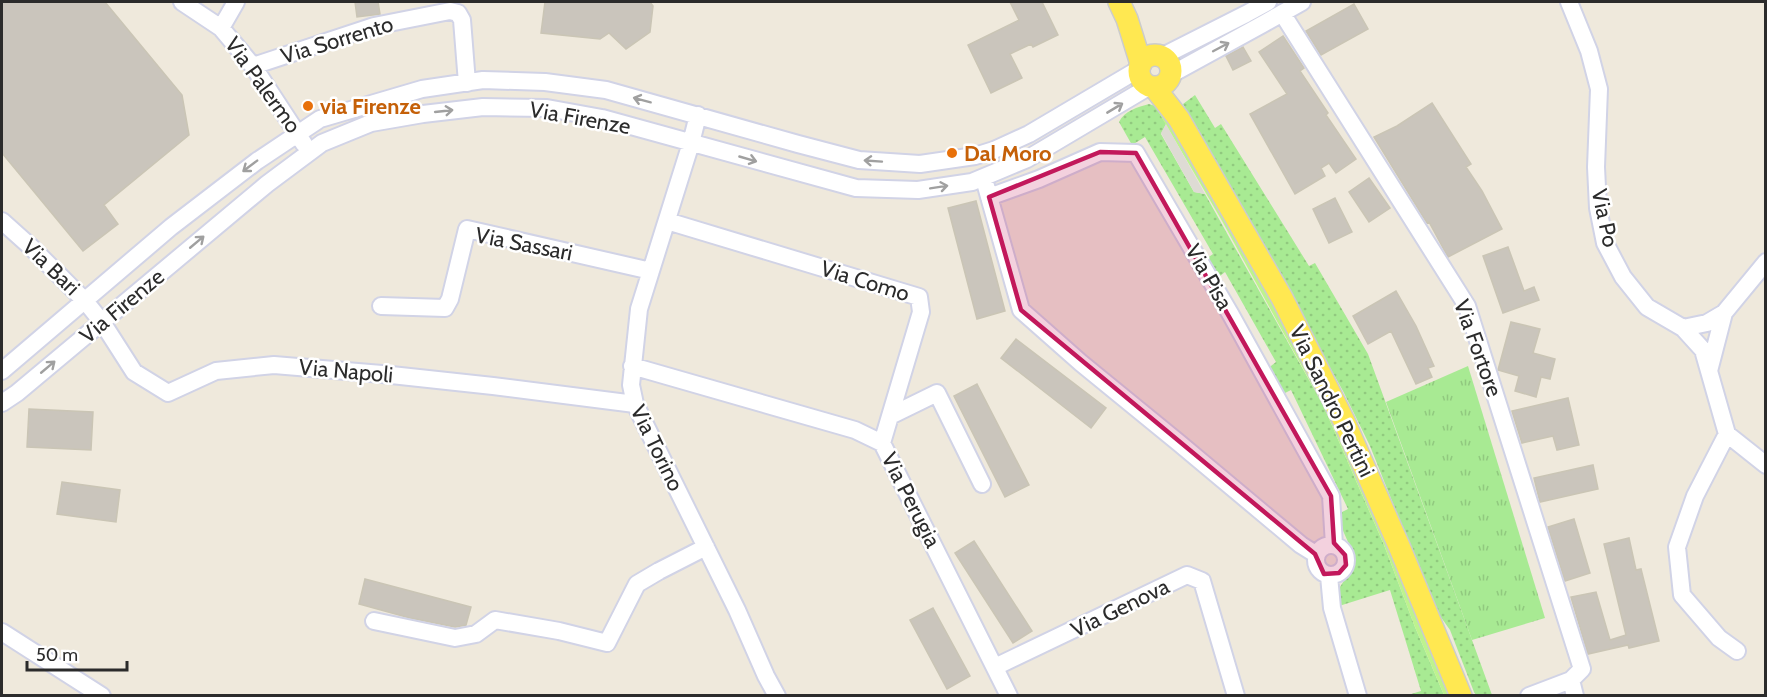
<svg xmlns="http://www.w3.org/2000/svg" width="1767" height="697" font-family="Cabin,sans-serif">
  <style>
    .grass { fill: url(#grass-dots) }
    .park { fill: url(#park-tufts) }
    .pitch { fill: #bdf38e }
    .plaza { fill: #dedbd4 }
    .building { fill: #cac5bc; stroke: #cac5b5; stroke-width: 1.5 }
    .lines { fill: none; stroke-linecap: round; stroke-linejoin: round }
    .minor-casing { stroke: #d1d3e6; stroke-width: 20 }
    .major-casing { stroke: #ccc; stroke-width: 24 }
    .minor { stroke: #fff; stroke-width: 16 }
    .major { stroke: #ffe851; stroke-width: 21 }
    .oneway { stroke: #a0a0a0 }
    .marked { fill: #c2185b; fill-opacity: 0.2; stroke: #c2185b; stroke-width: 4.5; stroke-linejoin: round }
    .food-dot { fill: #e8710a; stroke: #fff; stroke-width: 2 }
    .labels { text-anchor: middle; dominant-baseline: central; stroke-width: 5; stroke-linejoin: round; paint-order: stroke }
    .street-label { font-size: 22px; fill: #2b2b2b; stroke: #fff }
    .food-label { font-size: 22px; font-weight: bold; fill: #c56008; stroke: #fff; text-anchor: start }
  </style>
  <defs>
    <pattern id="grass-dots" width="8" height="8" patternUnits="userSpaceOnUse" patternTransform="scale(1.5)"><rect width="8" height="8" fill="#a8ea93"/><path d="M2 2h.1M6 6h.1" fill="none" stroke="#91c97f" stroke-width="1.8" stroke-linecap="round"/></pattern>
    <pattern id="park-tufts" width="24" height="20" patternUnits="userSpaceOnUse" patternTransform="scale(1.5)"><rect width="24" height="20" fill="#a8ea93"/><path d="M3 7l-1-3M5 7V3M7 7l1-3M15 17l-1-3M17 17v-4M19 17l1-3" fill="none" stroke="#91c97f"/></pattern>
  </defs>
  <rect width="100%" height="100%" fill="#efe9dc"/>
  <path class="grass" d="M1195,95L1215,128L1221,124L1309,266L1315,263L1368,354L1492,695H1476L1474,692L1450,630L1433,606L1412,551L1370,446L1343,391L1183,104Z
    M1149,104L1155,106L1166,124L1161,134L1194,192L1205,194L1323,405L1384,545L1415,627L1444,695H1408L1421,691L1390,590L1339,606L1340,587L1355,563L1352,551L1336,515L1348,509L1291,390L1281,395L1267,369L1276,362L1225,272L1215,280L1203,261L1213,254L1145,137L1132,145L1119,122C1124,111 1138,107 1149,104Z"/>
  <path class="park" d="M1468,366L1545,618L1472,640L1386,402Z"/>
  <path class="pitch" d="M1159,102L1262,284L1327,404L1389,544L1448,695H1444L1415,627L1384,545L1323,405L1222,221L1155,106Z"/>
  <path class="plaza" d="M1166,124L1205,194L1194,192L1161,133Z"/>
  <path class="building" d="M2,2H105L182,95L189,135L104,205L118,224L83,251L2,153Z
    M355,2H378L380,14L357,17Z
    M545,2H650L653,6L650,32L626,49L609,33L600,39L541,33Z
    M1010,2H1042L1058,35L1033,47L1031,44L1010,54L1022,78L991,93L968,45L1019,20Z
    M1354,4L1368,29L1321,55L1306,31Z
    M1283,36L1304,68L1300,71L1328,113L1326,115L1356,159L1336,173L1329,163L1321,168L1325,176L1295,194L1250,114L1287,94L1259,52Z
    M1243,47L1251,61L1233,70L1226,56Z
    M1432,103L1471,164L1466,167L1482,191L1502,229L1448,257L1429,222L1427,223L1374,137L1397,126Z
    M1369,178L1390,208L1369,222L1349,192Z
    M1335,198L1352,232L1329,243L1313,209Z
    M976,201L1005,311L977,319L948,208Z
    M1508,247L1524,291L1534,287L1539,300L1503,313L1483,256Z
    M1396,291L1416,326L1434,366L1428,368L1432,377L1416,384L1391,331L1368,344L1353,316Z
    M1511,322L1540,329L1533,353L1555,359L1550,379L1541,377L1536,397L1515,391L1519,376L1498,370Z
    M1016,339L1106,408L1091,428L1001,358Z
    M977,384L1029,485L1005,497L954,396Z
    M1568,398L1579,445L1557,450L1553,436L1522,443L1512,411Z
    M29,409L93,412L91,450L27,447Z
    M1593,465L1598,489L1540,502L1534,478Z
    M62,482L120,490L116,522L57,514Z
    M1574,519L1590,573L1565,581L1548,527Z
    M1629,538L1636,570L1641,569L1659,641L1629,648L1628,645L1588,654L1571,597L1596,592L1610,640L1626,635L1604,544Z
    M974,541L1032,631L1013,643L955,553Z
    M365,579L471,607L466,625L455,627L410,618L359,604Z
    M933,608L970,676L947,689L910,620Z"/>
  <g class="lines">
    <defs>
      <path id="minor" d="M182,2L221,28L253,66L304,144
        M1569,2L1589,51L1599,89L1596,167L1598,208L1605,243L1623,277L1647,307L1683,328L1703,350L1727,434L1766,465
        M1282,13L1467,306L1582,669L1571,680L1529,696
        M221,28L236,2
        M1161,57L1246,14L1268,2
        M253,66L374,26L450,11L458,13L462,20L467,83
        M1170,75L1263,24L1302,2
        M698,115L691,143L639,309L631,385L635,404L737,610L766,676L777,696
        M986,186L1021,310L1081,363L1179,443L1301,545L1317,555
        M989,197L1039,179L1100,152L1136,153L1231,315L1331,496L1334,545
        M2,221L31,247L85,301L102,322L134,372L168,393L216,371L274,365L382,374L493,386L635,404
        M667,221L919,297L921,312L882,443
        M381,306L445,308L450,299L467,229L651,271
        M1683,328L1707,323L1724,313L1766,262
        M632,366L855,430L882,443L1009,696
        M2,371L171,227L257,161L320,119L422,89L483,80L545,82L606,90L798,144L859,160L920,164L975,156L994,150L1029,134L1139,69
        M1709,371L1724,313
        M2,403L17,393L267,184L322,143L371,123L423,114L483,107L547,108L602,118L856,188L918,190L972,182L1027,159L1150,86
        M890,416L937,393L982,484
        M1727,434L1695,496L1677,547L1682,595L1719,638L1737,651
        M1316 560a15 15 0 1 1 30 0a15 15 0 1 1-30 0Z
        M1329,576L1332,608L1358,696
        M374,621L455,638L476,634L495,620L559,631L607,643L637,584L659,571L706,547
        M2,632L102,696
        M995,667L1187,575L1202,581L1236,696
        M1571,680L1575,696"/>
      <path id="major" d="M1119,2L1127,19L1141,64
        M1139 71a16 16 0 1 1 32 0a16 16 0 1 1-32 0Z
        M1154,87L1179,119L1282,298L1344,421L1399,546L1461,696"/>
    </defs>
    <use href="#minor" class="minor-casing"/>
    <use href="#major" class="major-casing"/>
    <use href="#minor" class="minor"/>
    <use href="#major" class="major"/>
  </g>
  <defs><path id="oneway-shaft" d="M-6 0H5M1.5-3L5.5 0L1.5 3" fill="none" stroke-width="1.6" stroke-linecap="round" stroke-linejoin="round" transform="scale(1.5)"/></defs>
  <g class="oneway">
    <use href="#oneway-shaft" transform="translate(1221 47) rotate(-28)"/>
    <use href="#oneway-shaft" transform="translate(642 100) rotate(-165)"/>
    <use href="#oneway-shaft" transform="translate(1115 108) rotate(-31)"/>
    <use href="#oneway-shaft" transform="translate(444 111) rotate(-6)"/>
    <use href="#oneway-shaft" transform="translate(748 159) rotate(16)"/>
    <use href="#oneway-shaft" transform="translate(873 161) rotate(-176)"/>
    <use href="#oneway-shaft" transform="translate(250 166) rotate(143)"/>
    <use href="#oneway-shaft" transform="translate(939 187) rotate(-9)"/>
    <use href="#oneway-shaft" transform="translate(197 242) rotate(-40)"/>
    <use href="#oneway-shaft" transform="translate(48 367) rotate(-40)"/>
  </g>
  <path class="marked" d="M1100,152L1136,153L1331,496L1334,543L1345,555L1346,565L1339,573L1324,574L1315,554L1021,310L989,197Z"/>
  <g class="food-dot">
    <circle cx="308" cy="106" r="6"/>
    <circle cx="952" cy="153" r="6"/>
  </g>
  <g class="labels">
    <g class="street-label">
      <text transform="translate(337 40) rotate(-17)">Via Sorrento</text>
      <text transform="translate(263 85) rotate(54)">Via Palermo</text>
      <text transform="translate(580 118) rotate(10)">Via Firenze</text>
      <text transform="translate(1605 218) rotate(78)">Via Po</text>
      <text transform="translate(524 244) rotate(11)">Via Sassari</text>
      <text transform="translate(51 267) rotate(44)">Via Bari</text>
      <text transform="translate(1209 277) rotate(60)">Via Pisa</text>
      <text transform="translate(865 281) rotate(17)">Via Como</text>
      <text transform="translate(122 306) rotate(-40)">Via Firenze</text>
      <text transform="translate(1478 348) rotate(70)">Via Fortore</text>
      <text transform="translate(346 371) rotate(5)">Via Napoli</text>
      <text transform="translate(1332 401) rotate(64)">Via Sandro Pertini</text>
      <text transform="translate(657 448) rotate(64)">Via Torino</text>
      <text transform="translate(911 500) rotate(63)">Via Perugia</text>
      <text transform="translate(1120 608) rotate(-26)">Via Genova</text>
    </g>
    <g class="food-label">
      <text x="320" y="106">via Firenze</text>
      <text x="964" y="153">Dal Moro</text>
    </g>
  </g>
  <rect width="1767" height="697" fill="none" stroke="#2b2b2b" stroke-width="6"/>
  <path d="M27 661v9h100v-9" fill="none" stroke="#2b2b2b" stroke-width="3"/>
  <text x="36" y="661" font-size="18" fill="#2b2b2b" stroke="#ffffff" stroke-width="4.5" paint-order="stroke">50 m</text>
</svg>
